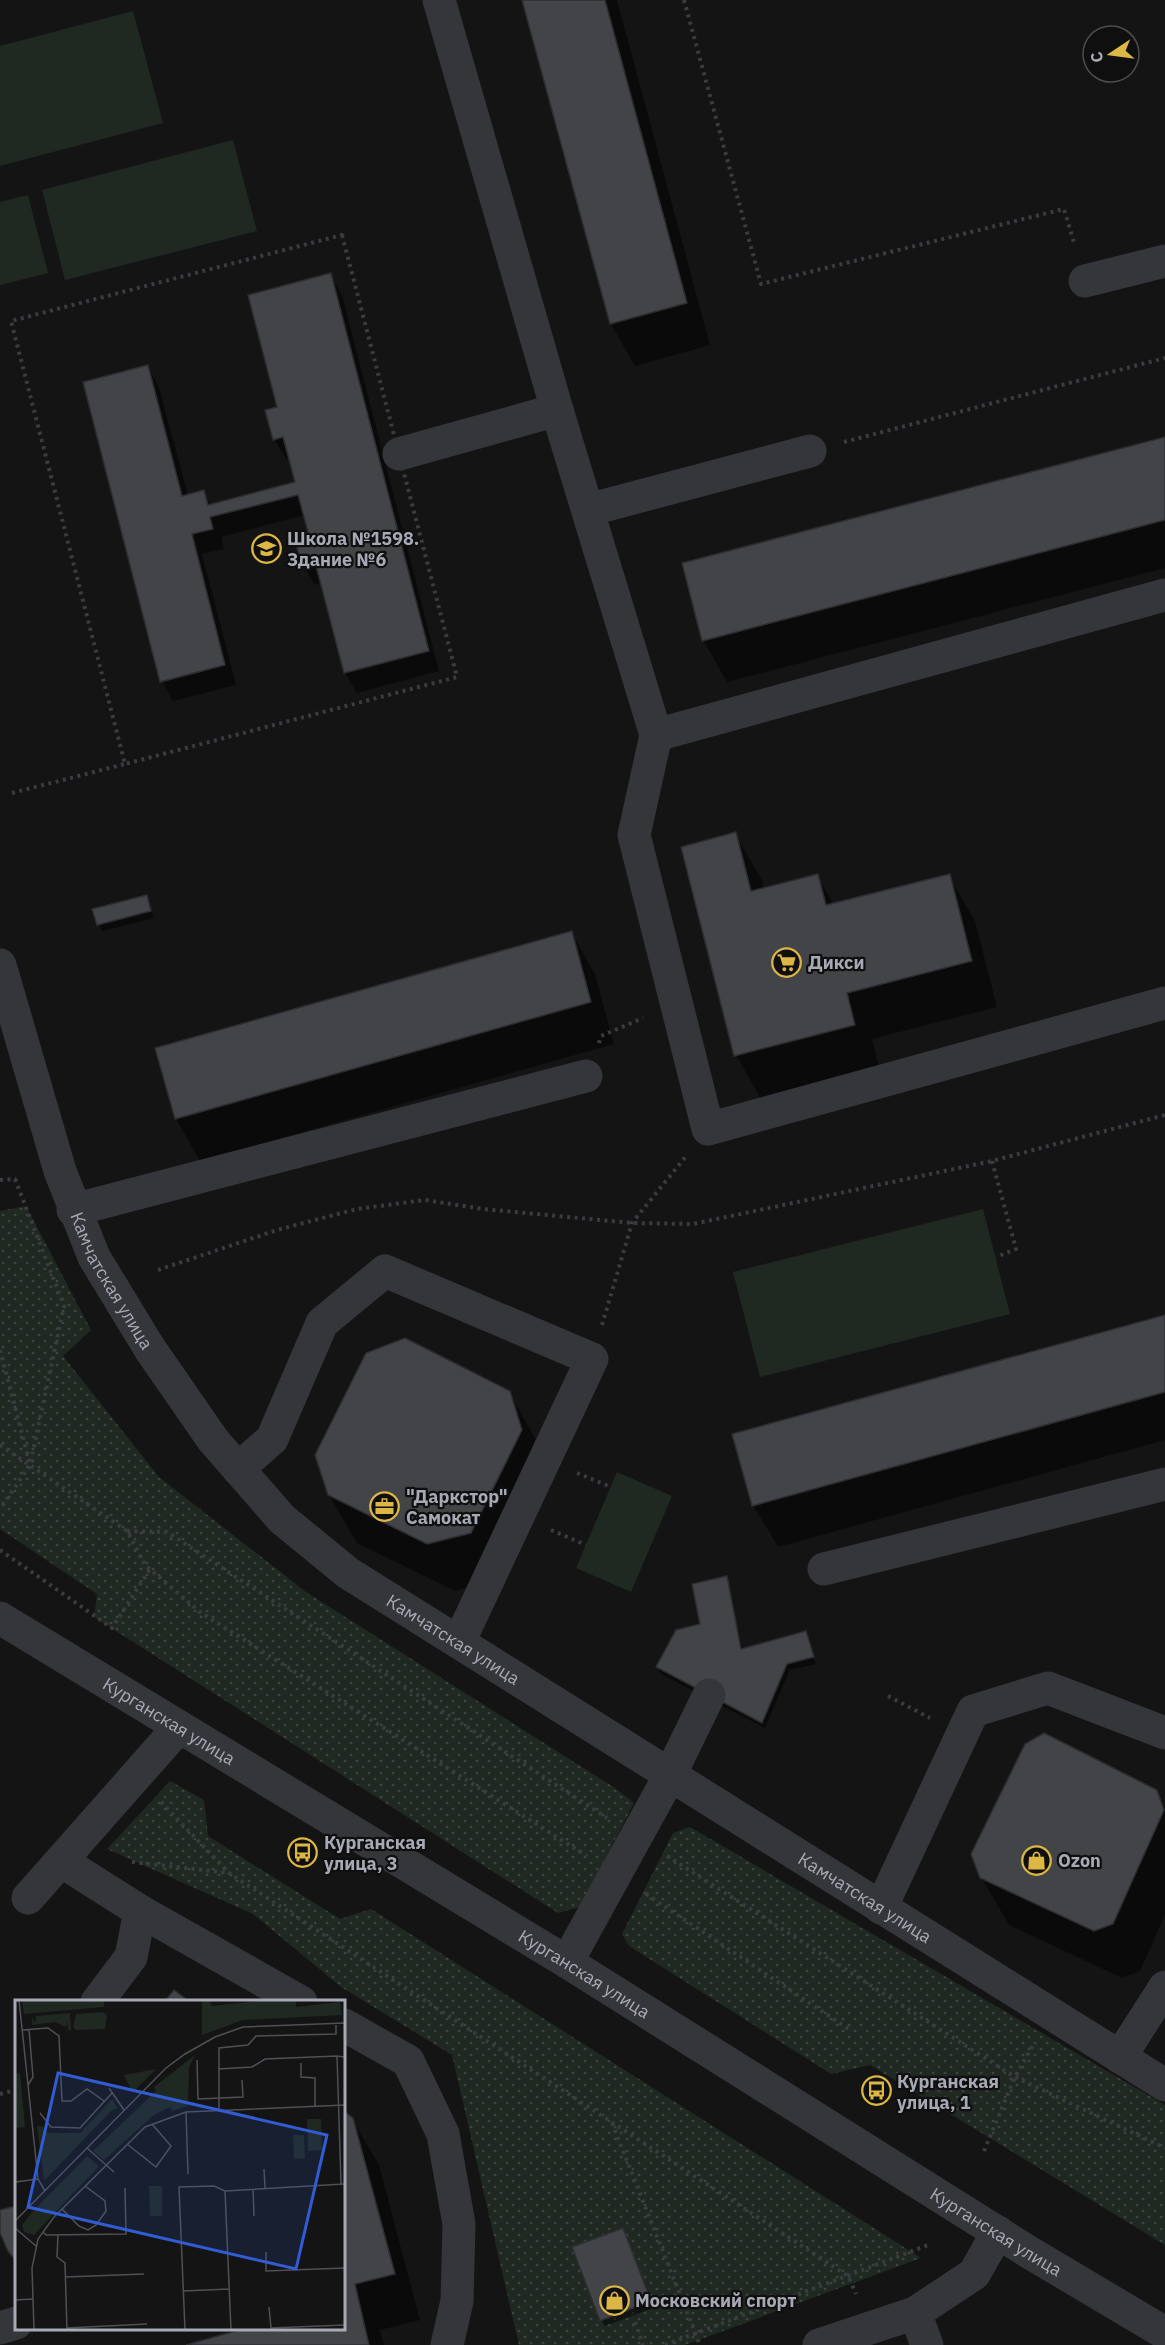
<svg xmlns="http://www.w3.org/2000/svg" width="1165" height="2345" font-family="'IBM Plex Sans',sans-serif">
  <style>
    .grass { fill: url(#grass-dots) }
    .green { fill: #202822 }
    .shadow { fill: #0007 }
    .building { fill: #434448; stroke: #2e2e31; stroke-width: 1.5 }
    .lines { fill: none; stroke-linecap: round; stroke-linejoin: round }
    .path { stroke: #3b3c41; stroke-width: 4; stroke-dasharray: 3 4.5; stroke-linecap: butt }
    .minor { stroke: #35363a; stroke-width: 33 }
    .labels { text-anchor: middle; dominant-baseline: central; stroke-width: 4.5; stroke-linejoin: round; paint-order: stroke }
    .poi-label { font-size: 18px; font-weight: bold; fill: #a7aab4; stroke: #0f0f10; text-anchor: start }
    .street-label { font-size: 18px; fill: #a7aab4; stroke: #0f0f10 }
    .inset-road { fill: none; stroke: #4f5055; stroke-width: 1.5 }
    .view { fill: #325cd3; fill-opacity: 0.15; stroke: #325cd3; stroke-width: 3 }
    .inset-edge { fill: none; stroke: #a7aab4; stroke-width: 3 }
  </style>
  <defs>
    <pattern id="grass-dots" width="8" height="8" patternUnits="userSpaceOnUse" patternTransform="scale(1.5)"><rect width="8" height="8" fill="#202822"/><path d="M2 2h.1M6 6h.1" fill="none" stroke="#3e4440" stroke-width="1.8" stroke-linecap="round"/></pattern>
  </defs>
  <rect width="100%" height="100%" fill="#141415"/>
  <path class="grass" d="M26,1206L91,1330L63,1356L159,1477L306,1592L615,1788L634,1803L580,1907L558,1913L94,1617L97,1594L0,1529V1211Z
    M170,1781L204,1800L208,1836L340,1919L371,1909L921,2258L685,2345H519L452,2055L341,1987L253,1914L107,1849Z
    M690,1827L1165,2105V2245L870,2065L831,2074L629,1946L622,1934L673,1833Z"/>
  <path class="green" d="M133,11L163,123L0,166V46Z
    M233,140L257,231L65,280L42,190Z
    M28,195L48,273L0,285V202Z
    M983,1209L1010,1314L760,1377L733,1272Z
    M617,1472L672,1496L631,1592L576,1568Z"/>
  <path class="shadow" d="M523,0H617L710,345L635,366L611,324Z
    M330,275L342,295L439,671L357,693L345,673L322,583L315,585L303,565L309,533L305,515L221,537L224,549L202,554L236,685L173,701L162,681L148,367L159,387L188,496L203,492L211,505L297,483L290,458L286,459L274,439L279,408Z
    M1165,438V568L727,682L703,640Z
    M735,834L762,880L764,889L817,875L834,905L949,876L975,921L997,1007L872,1039L880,1071L762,1101L736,1055Z
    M146,897L154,918L102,931L94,910Z
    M571,932L595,974L614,1044L200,1161L176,1119Z
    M1165,1316V1440L778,1547L753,1505Z
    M509,1392L536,1440L498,1580L455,1591L357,1543L329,1495Z
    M726,1578L743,1650L805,1633L816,1664L790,1670L765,1728L661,1674L657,1667L702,1625Z
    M1156,1792L1165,1807V1915L1140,1971L1122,1978L1009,1925L981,1877Z
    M344,2113L352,2119L379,2165L420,2320L380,2330L384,2345H192L344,2328Z
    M16,2208V2261L0,2224V2211Z
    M623,2230L653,2308L605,2326L601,2320Z"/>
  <path class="building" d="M522,0H605L687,303L610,324Z
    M331,273L429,651L344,673L315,562L302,566L294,536L308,532L298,495L210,517L213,529L192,534L225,665L160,682L83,382L148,365L182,496L204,490L208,505L295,482L283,437L273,440L265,410L277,407L248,295Z
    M1165,437V520L702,641L682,563Z
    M736,832L751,891L818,874L826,905L950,874L972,961L847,993L855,1025L734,1056L681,847Z
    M147,895L151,911L97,925L92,909Z
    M572,931L591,1002L175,1119L155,1048Z
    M1165,1315V1392L752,1506L732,1434Z
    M405,1338L510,1391L522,1430L471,1533L427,1544L328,1495L315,1455L366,1353Z
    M727,1576L741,1649L806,1631L814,1657L787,1664L762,1723L656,1667L676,1630L700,1624L692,1584Z
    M1044,1733L1157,1790L1164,1810L1113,1924L1094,1931L980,1878L971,1854L1025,1744Z
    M174,1990L190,2002H164Z
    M344,2111L353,2118L395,2274L355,2284L369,2345H186L246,2328H344Z
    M16,2206V2261L8,2251L0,2233V2210Z
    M623,2228L651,2301L600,2321L572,2247Z"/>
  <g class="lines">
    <path class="path" d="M684,0L761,284L1064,209L1075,246
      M342,235L457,677L125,764L11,321Z
      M844,442L1165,358
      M12,793L125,764
      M599,1043L601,1036L643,1018
      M992,1161L1016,1249L996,1257
      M0,1180L15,1179L64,1306L30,1465L0,1509
      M158,1270L277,1230L357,1209L425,1200L483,1209L632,1223L693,1224L992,1161L1165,1115
      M602,1325L632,1223L687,1155
      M0,1350L30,1464
      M0,1445L127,1531L145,1565L200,1612L587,1856
      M577,1473L611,1487
      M551,1530L586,1545
      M127,1531L167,1532L607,1818
      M0,1550L112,1628L150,1569
      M888,1696L930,1718
      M161,1802L229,1873L848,2276L856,2294
      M667,1856L1015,2077L1165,2148
      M132,1862L229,1873
      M646,1894L850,2030
      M0,2094L16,2090
      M612,2123L700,2345
      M984,2151L1015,2077L1033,2045
      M635,2322L643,2345
      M665,2345L928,2245"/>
    <g class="minor">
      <path d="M439,0L557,410L656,735"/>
      <path d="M1085,281L1165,261"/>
      <path d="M399,454L557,410"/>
      <path d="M588,510L810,451"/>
      <path d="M1165,595L656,735L634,835L708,1129L1165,1003"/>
      <path id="s1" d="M0,965L60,1171L94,1257L150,1349L213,1440L282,1519L348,1573L1165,2085"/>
      <path d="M73,1210L586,1076"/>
      <path d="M238,1469L272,1439L322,1323L385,1271L592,1359L459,1642"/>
      <path d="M824,1569L1165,1484"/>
      <path id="s2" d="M0,1618L567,1962L1027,2251L1165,2333"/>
      <path d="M61,1861L140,1911L301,2002"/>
      <path d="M28,1898L179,1727"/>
      <path d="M881,1908L973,1711L1048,1688L1165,1733"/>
      <path d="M567,1962L669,1777L709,1695"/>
      <path d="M97,2002L131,1957L140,1911"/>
      <path d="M344,2025L408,2061L443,2134L459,2224L457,2301L447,2345"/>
      <path d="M1120,2057L1165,1987"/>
      <path d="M915,2313L927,2345"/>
      <path d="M0,2328L16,2323"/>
      <path d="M819,2345L915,2313L974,2274L998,2232"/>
    </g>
  </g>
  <defs>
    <symbol id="school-ring" viewBox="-11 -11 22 22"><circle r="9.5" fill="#0f0f10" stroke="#ddb744" stroke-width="1.5"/><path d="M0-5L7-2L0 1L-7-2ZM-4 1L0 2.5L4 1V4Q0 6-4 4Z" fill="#ddb744"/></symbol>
    <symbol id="supermarket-ring" viewBox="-11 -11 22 22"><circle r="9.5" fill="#0f0f10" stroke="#ddb744" stroke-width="1.5"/><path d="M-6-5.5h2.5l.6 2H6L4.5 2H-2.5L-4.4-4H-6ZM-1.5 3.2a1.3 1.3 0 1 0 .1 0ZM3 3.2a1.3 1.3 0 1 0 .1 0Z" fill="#ddb744"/></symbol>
    <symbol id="office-ring" viewBox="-11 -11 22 22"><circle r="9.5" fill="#0f0f10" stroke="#ddb744" stroke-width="1.5"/><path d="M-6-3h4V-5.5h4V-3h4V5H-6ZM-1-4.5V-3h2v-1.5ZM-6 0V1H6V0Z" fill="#ddb744"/></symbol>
    <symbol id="bus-ring" viewBox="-11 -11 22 22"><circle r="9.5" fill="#0f0f10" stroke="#ddb744" stroke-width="1.5"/><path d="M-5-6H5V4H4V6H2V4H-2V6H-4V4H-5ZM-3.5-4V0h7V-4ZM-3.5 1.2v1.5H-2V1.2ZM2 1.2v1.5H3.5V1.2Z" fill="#ddb744"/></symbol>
    <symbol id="shop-ring" viewBox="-11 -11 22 22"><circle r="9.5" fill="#0f0f10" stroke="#ddb744" stroke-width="1.5"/><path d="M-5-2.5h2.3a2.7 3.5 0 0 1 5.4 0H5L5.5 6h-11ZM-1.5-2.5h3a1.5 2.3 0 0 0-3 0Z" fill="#ddb744"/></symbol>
  </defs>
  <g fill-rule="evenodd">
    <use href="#school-ring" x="250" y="532" width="33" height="33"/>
    <use href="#supermarket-ring" x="770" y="946" width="33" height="33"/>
    <use href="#office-ring" x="368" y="1490" width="33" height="33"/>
    <use href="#bus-ring" x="286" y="1836" width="33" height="33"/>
    <use href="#shop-ring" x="1020" y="1844" width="33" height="33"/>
    <use href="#bus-ring" x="860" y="2074" width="33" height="33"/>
    <use href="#shop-ring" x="598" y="2284" width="33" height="33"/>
  </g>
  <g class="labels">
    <g class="poi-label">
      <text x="287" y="538">Школа №1598.<tspan x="287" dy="21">Здание №6</tspan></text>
      <text x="808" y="962">Дикси</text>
      <text x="406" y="1496">"Даркстор"<tspan x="406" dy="21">Самокат</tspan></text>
      <text x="324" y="1842">Курганская<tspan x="324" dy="21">улица, 3</tspan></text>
      <text x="1058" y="1860">Ozon</text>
      <text x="897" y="2081">Курганская<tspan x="897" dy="21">улица, 1</tspan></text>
      <text x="635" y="2300">Московский спорт</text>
    </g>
    <g class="street-label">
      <text stroke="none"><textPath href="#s1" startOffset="336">Камчатская улица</textPath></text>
      <text stroke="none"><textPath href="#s1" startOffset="840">Камчатская улица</textPath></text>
      <text stroke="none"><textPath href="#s2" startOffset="198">Курганская улица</textPath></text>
      <text stroke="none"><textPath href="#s1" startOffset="1326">Камчатская улица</textPath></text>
      <text stroke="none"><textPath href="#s2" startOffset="684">Курганская улица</textPath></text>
      <text stroke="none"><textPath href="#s2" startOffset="1170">Курганская улица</textPath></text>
    </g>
  </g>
  <g transform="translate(15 2000)">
    <rect width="330" height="330" fill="#141415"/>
    <path d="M7,0H89V7L9,14ZM187,0H194L197,6L253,0H281V7L325,2L327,15L228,20L187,35ZM180,55L174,67L173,106L157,111L155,107L139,115L89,160L78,151L141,91L139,87ZM141,69L121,89H116L109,75ZM97,99L103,108L96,111L29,181L22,126H28L29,133H65ZM72,156L84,166L19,235L9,232L7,225L17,212Z" fill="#202822"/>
    <path d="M88,12L92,16L90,29L61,30L58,27L61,14ZM55,13L56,30H53L52,20L51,27L40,22L17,25V17L20,23L21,16ZM5,73L10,127L0,128V74ZM292,119H306L307,150L293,151ZM278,135H289L290,158L279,159ZM134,186H147V216H135Z" fill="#202822"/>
    <path class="inset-road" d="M4,0L23,179L30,191M7,30L33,28L44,36L47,101H56L72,89L89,101M182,60L183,99L228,97L227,80M286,63V77L300,78V106M203,69L237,67L250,59L322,56M13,85L18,77L14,29M94,88L109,110M204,110V48L233,45L241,36L321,34V23M171,112L173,174M25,113L36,127L65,128L97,93M112,144L141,167L156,146L137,124M72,148L99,172M249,169L250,188M0,182L23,179M326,184L322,56L330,57M238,189L239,216M210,191L329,184M47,209L64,226L73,230L81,225L91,211L90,201L70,186M0,221L151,68L170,54L200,37L228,27L330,23M0,228L21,246M28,232L31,235L111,234L110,188M43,235L42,257L50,263L52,330M251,252V271L330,268M50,277L129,274M168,291L214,289M0,300L18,299M254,307L256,328L330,325M52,328L132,324M19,330L17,268L23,239L39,217L130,127L171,112L330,105M170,330L164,187L199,186L210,191L216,330"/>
    <path class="view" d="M43,73L312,135L281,269L13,207Z"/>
    <rect width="330" height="330" class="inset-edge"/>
  </g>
  <g transform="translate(1111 54) rotate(257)"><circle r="28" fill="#0f0f10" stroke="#4c4d52" stroke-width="1.5"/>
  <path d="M0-4.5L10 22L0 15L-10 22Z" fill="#ddb744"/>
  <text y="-9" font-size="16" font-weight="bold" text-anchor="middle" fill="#a7aab4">С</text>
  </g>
</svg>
